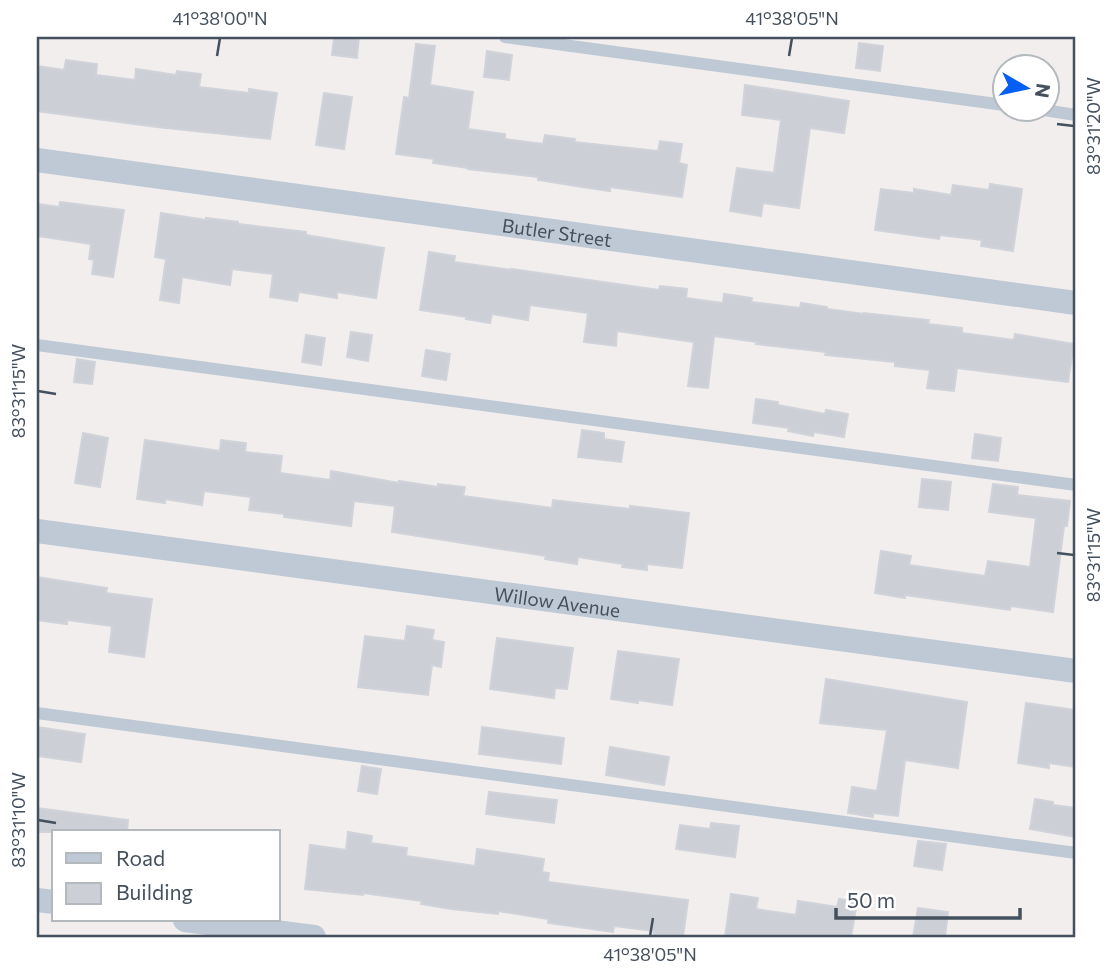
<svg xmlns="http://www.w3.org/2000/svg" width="1113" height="974" font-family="Commissioner,sans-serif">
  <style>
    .building { fill: #cccfd6; stroke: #d1d3da; stroke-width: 2 }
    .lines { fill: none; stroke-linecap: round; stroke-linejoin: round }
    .service { stroke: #bfc9d5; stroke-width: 12 }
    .minor { stroke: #bfc9d5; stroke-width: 24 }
    .ticks { fill: none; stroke: #44505d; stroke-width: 2.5 }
    .labels { text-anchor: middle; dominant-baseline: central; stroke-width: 6; stroke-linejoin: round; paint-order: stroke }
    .street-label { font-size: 19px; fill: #44505d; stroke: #fff }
    .neatline { fill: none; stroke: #44505d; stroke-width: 2.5 }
    .ticks-label { font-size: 18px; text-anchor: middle; fill: #44505d }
  </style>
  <rect width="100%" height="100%" fill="#f1eeed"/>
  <path class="building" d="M334,37H359L357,58L332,55Z
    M859,43L883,46L880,71L856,68Z
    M416,44L435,46L430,85L473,92L468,129L505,134V139L543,144L545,135L575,139L574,142L658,151L660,141L682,144L679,163L687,165L682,197L610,187V191L582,187L538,180V177L468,169V168L433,163L434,159L396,154L404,97L409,98Z
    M487,51L512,55L509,80L484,77Z
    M66,60L97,64L96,75L135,80L136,69L176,75L177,71L201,74L199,87L249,93V89L277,93L270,139L157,127L37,111V66L64,70Z
    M745,85L849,101L844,133L810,128L799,208L763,203L761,216L730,211L737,168L774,173L781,120L742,115Z
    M324,93L352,97L344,149L316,145Z
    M990,184L1022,189L1013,251L981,246L982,240L940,235L939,239L875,230L881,189L914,193V189L951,195L953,185L989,190Z
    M60,202L124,210L113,277L92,274L94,260L89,259L91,244L37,236V204L59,207Z
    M161,213L206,220V218L238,222V224L306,232V235L384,248L376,298L337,292V298L299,292L297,301L270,297L273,274L232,269L230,285L182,277L179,303L160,300L166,259L155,257Z
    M429,252L455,256L454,262L511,270V269L659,290L660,286L687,289L686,298L723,303L724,294L752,298L751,302L800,308L801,303L827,307V309L864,314V313L929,320L928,324L962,328V333L1014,340L1015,334L1074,344L1068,382L957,368L954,391L927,388L930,370L895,366V362L825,355L826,352L756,344L757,342L714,336L708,388L688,386L694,342L617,331L616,346L584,342L588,313L530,305L528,320L492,314L490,323L466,319L467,317L420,310Z
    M351,332L372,335L368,361L347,357Z
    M306,335L325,338L321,365L302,362Z
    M426,350L450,354L446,380L422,376Z
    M77,359L95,362L92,384L74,382Z
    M756,399L778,402V405L825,414L826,410L848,414L844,437L814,432L813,436L788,431L789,428L753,423Z
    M582,430L604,433V439L624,442L621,462L578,457Z
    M83,433L108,438L100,487L75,483Z
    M975,434L1001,438L998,461L972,458Z
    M145,440L220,451L221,440L246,443L245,452L282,456L280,473L330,480L331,471L399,483V481L438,487V484L465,487L463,496L552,508L553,500L630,509V506L689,513L682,568L647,564V570L622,567L623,564L578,557L577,564L545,559L546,556L392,532L395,506L354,501L351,526L284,517V514L249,510L251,497L204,491L202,505L165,499V503L137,499Z
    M922,479L951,482L948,510L919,507Z
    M993,484L1018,487L1017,495L1070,501L1067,526H1064L1053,612L1011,606L1010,610L905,595V598L875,593L881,551L911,556L909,565L985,576L988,561L1030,567L1036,518L989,512Z
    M37,577L107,588L106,593L152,599L144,657L109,652L112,626L67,620V624L37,620Z
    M407,626L434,630L432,640L444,642L441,667L432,665L428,695L358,687L365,636L405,641Z
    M497,638L573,648L567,689L555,688L554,698L490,689Z
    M618,651L679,659L672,705L638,700V703L611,699Z
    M826,679L967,702L958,768L905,760L898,816L873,813V817L848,813L852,787L877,791L887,730L820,723Z
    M1026,703L1076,710V767L1049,763V768L1018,763Z
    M37,727L85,734L81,762L37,756Z
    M482,727L564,738L561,764L479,754Z
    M610,747L669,757L664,785L606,775Z
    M362,766L381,769L377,794L358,791Z
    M489,792L557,800L554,823L486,814Z
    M1035,799L1053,802V805L1076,808V837L1030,829Z
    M37,808L128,820L127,832H37Z
    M711,823L739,826L735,857L676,849L680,825L710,829Z
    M348,832L372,836L371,843L407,848L406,856L475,866L477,849L544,859L542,872L549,873L548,882L688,900L683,937H653L654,931L614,926L613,932L548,923V919L498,911V914L451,909L421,904L422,901L363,893V895L305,889L310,845L346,850Z
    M918,841L946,844L942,870L914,866Z
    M731,894L758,898L756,909L796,915L798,901L837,907L839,899L857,902L851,937H725Z
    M918,908L948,912L945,937H913Z"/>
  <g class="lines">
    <path class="service" d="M505,37L1004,105
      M1031,108L1076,115
      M37,345L1076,485
      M37,713L1076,853"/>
    <g class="minor">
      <path id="s1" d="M37,160L1076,303"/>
      <path id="s2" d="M37,531L1076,671"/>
      <path d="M37,900L54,902"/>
      <path d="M185,920L314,937"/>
    </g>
  </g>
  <path class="ticks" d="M217,56L220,38M789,56L792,38M1057,124L1074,126M38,391L56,394M1057,553L1074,555M38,820L56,823M650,936L653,918"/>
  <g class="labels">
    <g class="street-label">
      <text stroke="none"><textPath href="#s1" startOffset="525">Butler Street</textPath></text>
      <text stroke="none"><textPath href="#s2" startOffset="525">Willow Avenue</textPath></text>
    </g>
  </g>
  <rect width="1113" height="974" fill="none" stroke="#ffffff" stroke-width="77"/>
  <rect x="52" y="830" width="228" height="91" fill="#ffffff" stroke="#b4b9be" stroke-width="2"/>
  <rect x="66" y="853" width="35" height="10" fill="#bfc9d5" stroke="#b4b9be" stroke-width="2"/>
  <text x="116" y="866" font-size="21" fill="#44505d">Road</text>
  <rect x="66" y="883" width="35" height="21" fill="#cccfd6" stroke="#b4b9be" stroke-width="2"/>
  <text x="116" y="900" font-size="21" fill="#44505d">Building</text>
  <g transform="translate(1026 88) rotate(99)"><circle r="33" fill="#ffffff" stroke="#b4b9be" stroke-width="2"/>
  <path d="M0-5L12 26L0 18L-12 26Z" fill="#055ff3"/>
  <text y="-10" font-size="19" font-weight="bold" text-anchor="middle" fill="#44505d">N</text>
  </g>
  <path d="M836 908v10h184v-10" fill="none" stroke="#44505d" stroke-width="3.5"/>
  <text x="847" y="908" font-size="21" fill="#44505d" stroke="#ffffff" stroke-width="5" paint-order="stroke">50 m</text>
  <rect x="38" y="38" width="1036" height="898" class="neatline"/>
  <g class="ticks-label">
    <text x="220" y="25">41°38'00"N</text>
    <text x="792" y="25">41°38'05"N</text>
    <text transform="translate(1094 126) rotate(-90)" y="6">83°31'20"W</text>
    <text transform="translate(19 391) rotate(-90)" y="6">83°31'15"W</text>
    <text transform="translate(1094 555) rotate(-90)" y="6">83°31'15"W</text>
    <text transform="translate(19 820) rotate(-90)" y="6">83°31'10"W</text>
    <text x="650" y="961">41°38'05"N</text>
  </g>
</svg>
